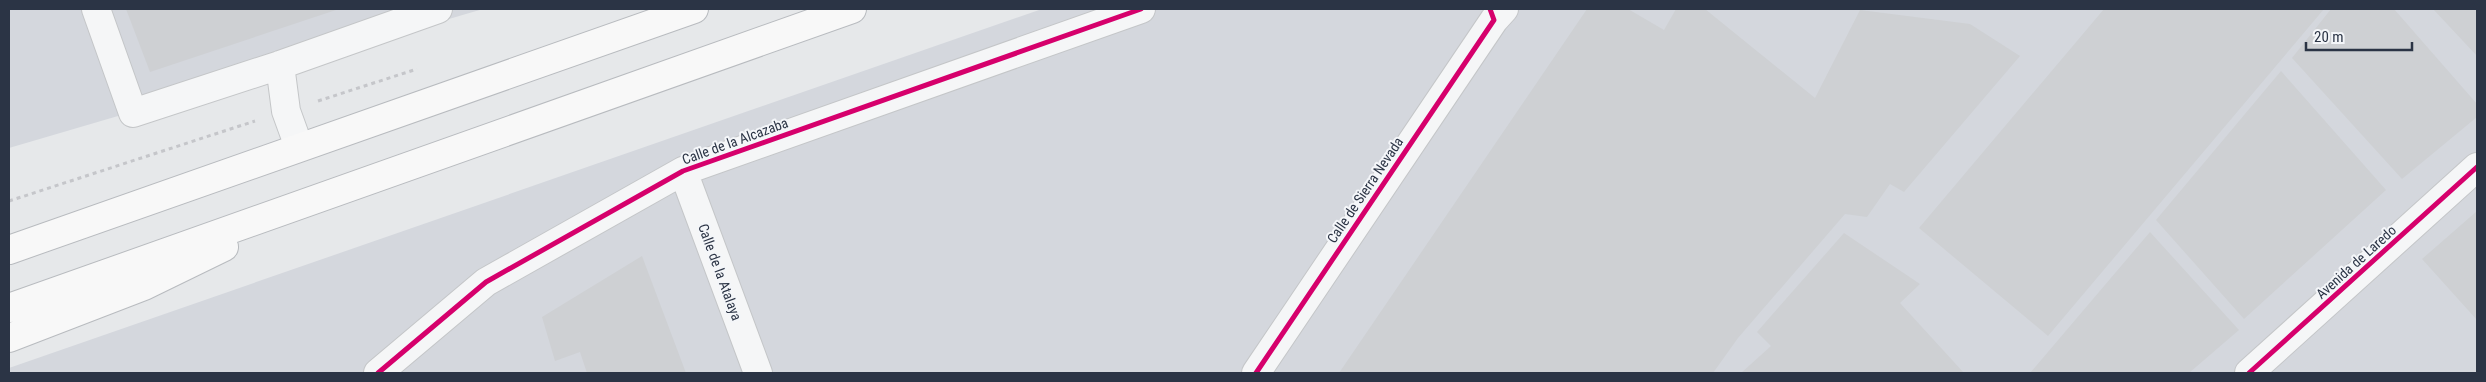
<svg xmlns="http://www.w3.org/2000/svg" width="2486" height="382" font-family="'Roboto Condensed',sans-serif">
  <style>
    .built { fill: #d4d7dd }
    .building { fill: #ced0d3 }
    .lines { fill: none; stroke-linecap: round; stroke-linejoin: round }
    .minor-casing { stroke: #c4c6c8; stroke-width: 30 }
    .highway-casing { stroke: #b8bbbf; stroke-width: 30 }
    .path { stroke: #c5c6ca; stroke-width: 3; stroke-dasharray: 4 4; stroke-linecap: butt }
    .minor { stroke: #f5f6f7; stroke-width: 28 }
    .highway { stroke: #f8f8f8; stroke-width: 28 }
    .cycleway-casing { stroke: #f4f6f9; stroke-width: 8 }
    .cycleway { stroke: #d6006c; stroke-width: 5 }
    .labels { text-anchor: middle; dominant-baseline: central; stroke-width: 4; stroke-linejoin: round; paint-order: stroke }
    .street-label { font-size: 14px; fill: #2b3445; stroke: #f4f6f9 }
  </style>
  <rect width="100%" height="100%" fill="#e6e8ea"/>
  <path class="built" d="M9,9H483L9,148Z
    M1042,9H2477V373H9V368Z"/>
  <path class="building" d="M126,9H339L150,72Z
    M1587,9H1628L1664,30L1676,9H1705L1815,98L1860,10L1970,24L2020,56L1904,192L1890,184L1867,217L1845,214L1738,338L1713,373H1339Z
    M2104,9H2324L2048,336L1919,228Z
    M2331,9H2394L2477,104V117L2402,179L2292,58Z
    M2433,9H2477V56Z
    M2281,71L2386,190L2244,319L2156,220Z
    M2477,211V320L2422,259Z
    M2150,232L2239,330L2189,373H2030Z
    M1844,233L1920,284L1900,303L1964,373H1741L1771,346L1757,332Z
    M642,256L686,373H587L580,352L555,361L542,317Z"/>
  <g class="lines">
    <defs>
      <path id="minor" d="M96,9L133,113L280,65L438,9
        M280,65L286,111L299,147
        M683,171L758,373
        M378,373L486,282L683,171L1141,9
        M1256,373L1494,20L1504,9
        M2249,373L2477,167"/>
      <path id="highway" d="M9,250L694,9
        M9,308L852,9
        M9,338L144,286L224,247"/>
    </defs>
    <use href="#minor" class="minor-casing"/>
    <use href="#highway" class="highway-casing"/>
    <path class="path" d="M318,101L417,69
      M9,201L255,121"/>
    <use href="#minor" class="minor"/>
    <use href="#highway" class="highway"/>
    <defs>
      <path id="cycleway" d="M378,373L486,282L683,171L1141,9
        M1256,373L1494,20L1490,9
        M2249,373L2477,167"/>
    </defs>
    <use href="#cycleway" class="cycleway-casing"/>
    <use href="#cycleway" class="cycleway"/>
  </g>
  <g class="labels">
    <g class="street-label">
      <text transform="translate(735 141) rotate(-20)">Calle de la Alcazaba</text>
      <text transform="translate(1365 190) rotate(-56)">Calle de Sierra Nevada</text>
      <text transform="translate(2356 262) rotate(-42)">Avenida de Laredo</text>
      <text transform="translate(720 272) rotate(70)">Calle de la Atalaya</text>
    </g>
  </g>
  <rect width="2486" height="382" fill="none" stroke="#2b3445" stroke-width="20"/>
  <path d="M2306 42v8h106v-8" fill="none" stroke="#2b3445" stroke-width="2.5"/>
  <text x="2314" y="42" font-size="15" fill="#2b3445" stroke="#f4f6f9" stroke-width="4" paint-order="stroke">20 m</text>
</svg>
